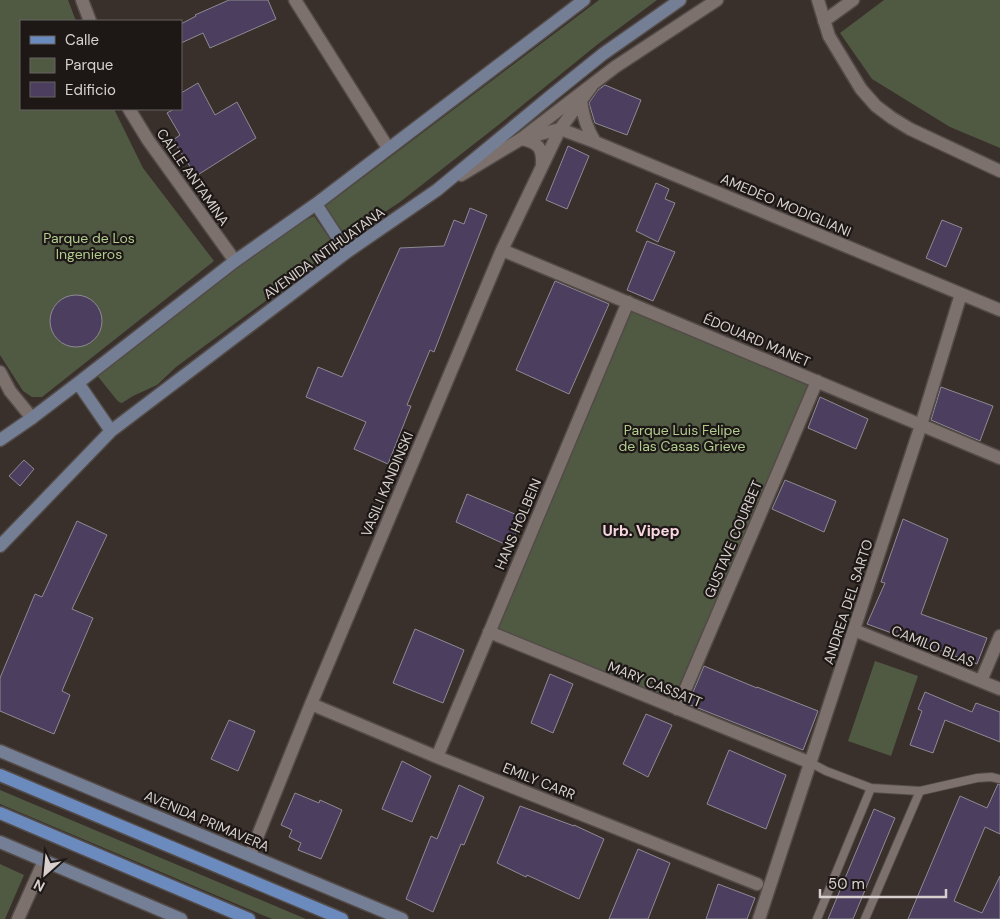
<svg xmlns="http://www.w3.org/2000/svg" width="1000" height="919" font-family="'DM Sans',sans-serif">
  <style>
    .green { fill: #505a43 }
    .building { fill: #4b3e5e; stroke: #8e8a94 }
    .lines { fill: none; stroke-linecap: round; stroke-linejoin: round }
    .service-casing { stroke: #534b48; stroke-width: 10 }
    .minor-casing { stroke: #534b48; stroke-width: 15 }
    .tertiary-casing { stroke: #534b48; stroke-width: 15 }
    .secondary-casing { stroke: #534b48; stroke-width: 15 }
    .primary-casing { stroke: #534b48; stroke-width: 15 }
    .service { stroke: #7d716d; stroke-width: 8 }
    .minor { stroke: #7d716d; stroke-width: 12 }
    .tertiary { stroke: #7d716d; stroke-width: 12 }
    .secondary { stroke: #747e95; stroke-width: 12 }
    .primary { stroke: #6b8abd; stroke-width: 12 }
    .labels { text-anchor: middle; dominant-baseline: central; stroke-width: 4.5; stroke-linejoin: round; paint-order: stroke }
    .street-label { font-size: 14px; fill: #d7d0ce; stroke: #1d1816 }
    .park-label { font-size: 14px; fill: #b2cc90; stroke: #1d1816 }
    .neighbourhood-label { font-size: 15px; font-weight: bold; fill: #f8d6e0; stroke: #1d1816 }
  </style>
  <rect width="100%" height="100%" fill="#392f2b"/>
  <path class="green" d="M0,0H68L76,21H21V109H114L143,168L214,261L42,397H32L23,391L0,355Z
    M599,0H657L598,44L497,126L400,202L347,237L324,207Z
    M884,0H1000V148L950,127L872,79L840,33Z
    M314,216L335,246L286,286L176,367L157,385L133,396L122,403L119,402L116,399L96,374L286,230Z
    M631,311L809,385L673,700L496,628Z
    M875,661L918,676L891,756L848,741Z
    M0,790L306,919H272L0,804Z
    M0,864L24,875L5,919H0Z"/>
  <path class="building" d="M229,0H268L276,19L210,48L203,33L181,43V24L196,16L195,15Z
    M198,83L215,115L237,102L256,138L196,176L173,140L180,135L167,113L174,109H181V93Z
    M605,85L641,100L627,135L595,123L589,103L598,90Z
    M568,146L589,156L567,209L546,200Z
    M656,183L669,189L665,199L675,203L658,242L636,231Z
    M470,208L487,215L434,352L430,350L407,405L411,406L388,464L354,449L366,422L306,397L318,367L342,377L400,248L444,246L454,220L464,224Z
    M942,220L962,228L946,267L926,258Z
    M647,241L675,252L653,301L627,290Z
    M555,281L609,304L569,394L516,370Z
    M50 321a26 26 0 1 1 52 0a26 26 0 1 1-52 0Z
    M941,387L993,406L980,441L931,420Z
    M820,397L868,419L856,449L808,428Z
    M24,460L34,469L20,486L9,476Z
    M785,480L836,501L824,532L772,509Z
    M467,494L522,517L511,547L456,522Z
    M903,519L948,539L921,614L987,638L977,664L867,624L885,583L881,582Z
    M77,521L107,535L72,609L93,618L62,691L70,695L54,734L0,711V678L35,594L42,597Z
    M415,629L464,650L443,703L393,683Z
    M704,666L757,688V687L818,711L803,750L688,704Z
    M550,674L573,684L553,733L531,723Z
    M925,692L972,712L976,703L1000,712V742L945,720L933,753L910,745L922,711L918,709Z
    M646,714L672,725L648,777L623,764Z
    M229,720L255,731L238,771L211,759Z
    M729,750L786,775L766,829L707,804Z
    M402,761L431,776L412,822L382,809Z
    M998,784H1000V834L985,827L954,901L982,913L1000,876V919H908L960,796L987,808Z
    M459,785L484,797L464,845L461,844L433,912L406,899L431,836L437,839Z
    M295,793L319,803L320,800L342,810L321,859L298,850L301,843L289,837L292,830L281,825Z
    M520,806L574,826V825L604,839L579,899L527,875L526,877L497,863Z
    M874,809L895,818L853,919H828Z
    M638,849L670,863L648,919H609Z
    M718,884L755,898L747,919H706Z"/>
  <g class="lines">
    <defs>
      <path id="service" d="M811,763L826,771L871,788L920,791L977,778L991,777L1000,779
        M817,919L871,788
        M865,919L920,791"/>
      <path id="minor" d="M82,0L90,21
        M295,0L388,148
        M818,0L829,36L861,89L876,106L892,118L910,129L1000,171
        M824,21L853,0
        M581,101C583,117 587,129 595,142
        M129,109L148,140L235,261
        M560,129L595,142L1000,310
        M521,139C537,142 543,147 542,164
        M521,139L560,129
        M502,250L1000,458
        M0,372L10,391L32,418
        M854,630L1000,689
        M489,632L811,763
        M981,681L1000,636
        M311,704L437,757L757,884
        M677,709L817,381
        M437,757L628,302
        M250,855L311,704L502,250L560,129L591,87
        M759,919L921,425L961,294"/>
      <path id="tertiary" d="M461,175L521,139L615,67L717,0
        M18,919L44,861"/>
      <path id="secondary" d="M316,204L347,252
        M78,383L111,431
        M0,440L32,418L78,383L235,261L316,204L584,0
        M0,546L111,431L347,252L437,190L552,95L603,54L680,0
        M0,751L402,919
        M0,842L181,919"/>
      <path id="primary" d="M0,775L342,919
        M0,813L249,919"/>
    </defs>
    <use href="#service" class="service-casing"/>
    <use href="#minor" class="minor-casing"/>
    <use href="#tertiary" class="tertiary-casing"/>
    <use href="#secondary" class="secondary-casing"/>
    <use href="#primary" class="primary-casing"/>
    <use href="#service" class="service"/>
    <use href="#minor" class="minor"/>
    <use href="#tertiary" class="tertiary"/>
    <use href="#secondary" class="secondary"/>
    <use href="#primary" class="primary"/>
  </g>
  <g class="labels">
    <g class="street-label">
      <text transform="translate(193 177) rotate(55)">CALLE ANTAMINA</text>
      <text transform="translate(786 205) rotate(23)">AMEDEO MODIGLIANI</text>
      <text transform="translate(324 253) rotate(-36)">AVENIDA INTIHUATANA</text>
      <text transform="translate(757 340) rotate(23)">ÉDOUARD MANET</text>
      <text transform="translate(387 484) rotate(-67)">VASILI KANDINSKI</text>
      <text transform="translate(518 524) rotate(-67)">HANS HOLBEIN</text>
      <text transform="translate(733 539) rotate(-67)">GUSTAVE COURBET</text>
      <text transform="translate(848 602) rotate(-72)">ANDREA DEL SARTO</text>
      <text transform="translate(933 646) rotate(22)">CAMILO BLAS</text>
      <text transform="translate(655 684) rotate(22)">MARY CASSATT</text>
      <text transform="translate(539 781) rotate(22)">EMILY CARR</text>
      <text transform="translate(207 821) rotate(23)">AVENIDA PRIMAVERA</text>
    </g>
    <g class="park-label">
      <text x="89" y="238">Parque de Los<tspan x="89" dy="16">Ingenieros</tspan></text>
      <text x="682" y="430">Parque Luis Felipe<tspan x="682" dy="16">de las Casas Grieve</tspan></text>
    </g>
    <g class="neighbourhood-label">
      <text x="641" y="531">Urb. Vipep</text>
    </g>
  </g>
  <rect x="20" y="20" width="162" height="90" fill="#1d1816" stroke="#676260"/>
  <rect x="30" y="36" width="25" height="8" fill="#6b8abd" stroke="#676260"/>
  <text x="65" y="45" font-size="15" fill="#d7d0ce">Calle</text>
  <rect x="30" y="58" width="25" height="15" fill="#505a43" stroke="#676260"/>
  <text x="65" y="70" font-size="15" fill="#d7d0ce">Parque</text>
  <rect x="30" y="82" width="25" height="15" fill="#4b3e5e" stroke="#676260"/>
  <text x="65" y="95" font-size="15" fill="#d7d0ce">Edificio</text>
  <g transform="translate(45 874) rotate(207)" stroke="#1d1816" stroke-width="4" paint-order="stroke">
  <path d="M0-4L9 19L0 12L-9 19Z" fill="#d7d0ce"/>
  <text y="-8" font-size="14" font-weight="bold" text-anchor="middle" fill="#d7d0ce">N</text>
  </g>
  <path d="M820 889v8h126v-8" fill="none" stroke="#d7d0ce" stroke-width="2.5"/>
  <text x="828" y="889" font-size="15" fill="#d7d0ce" stroke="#1d1816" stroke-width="4" paint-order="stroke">50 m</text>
</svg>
